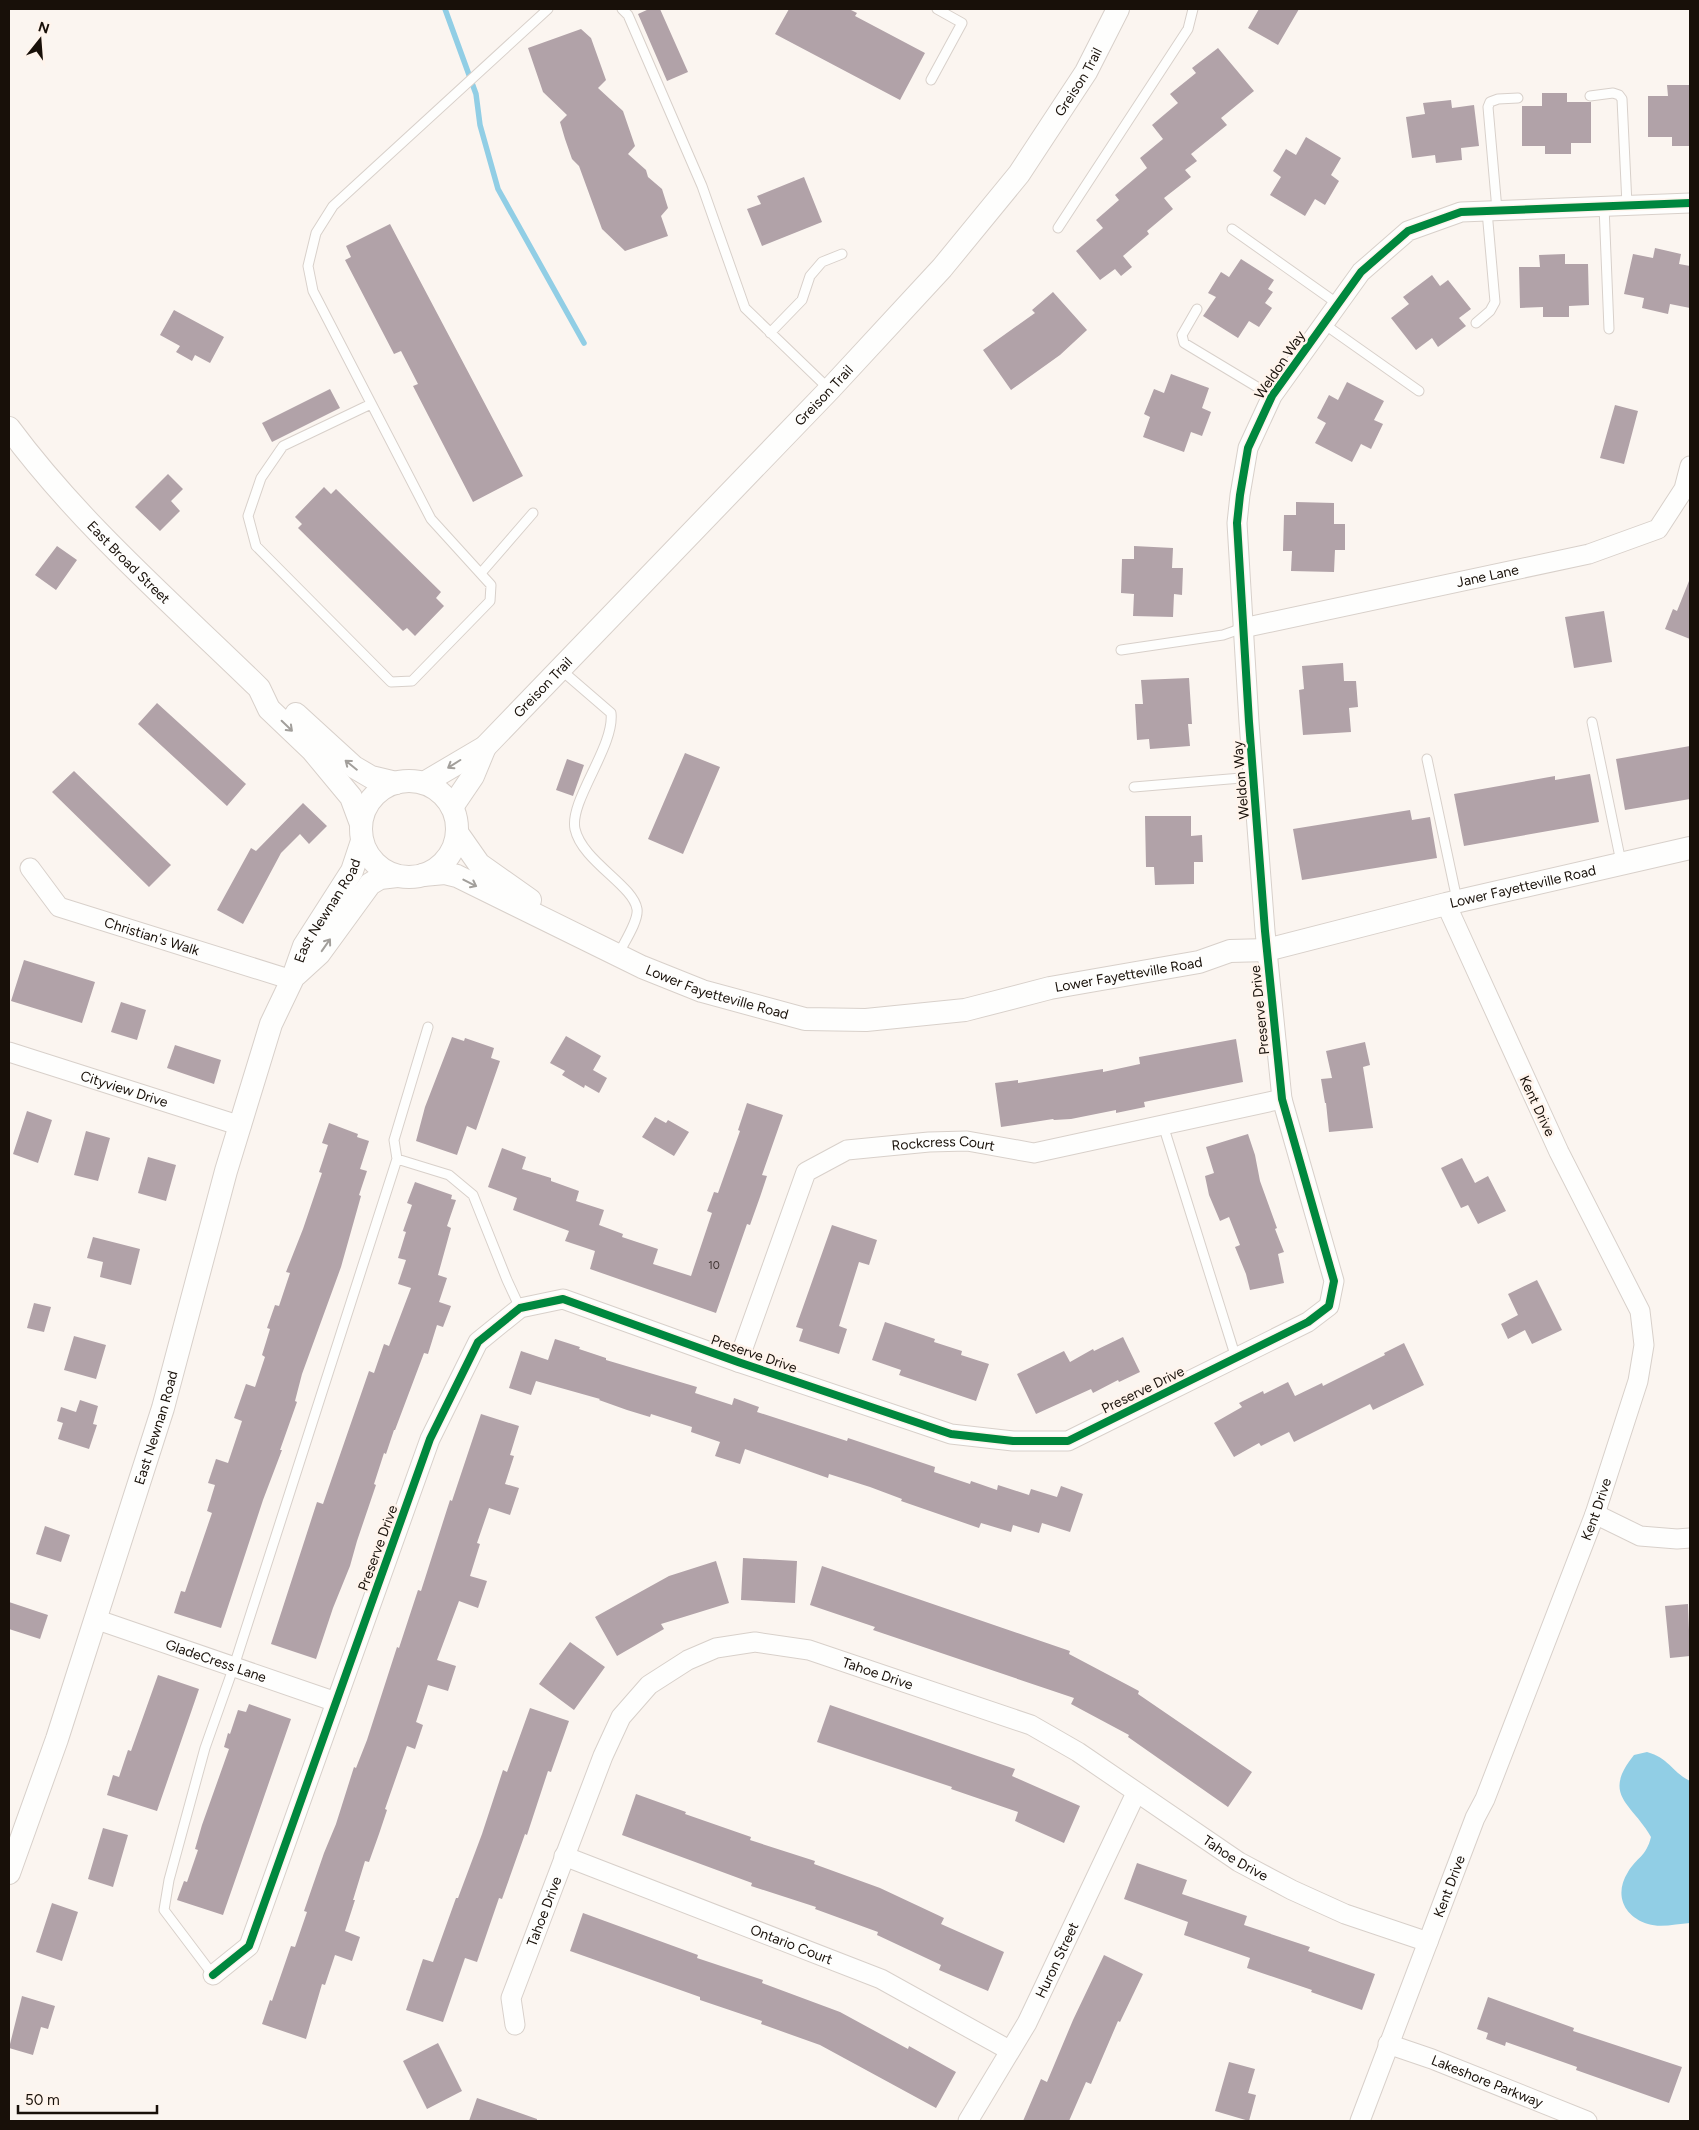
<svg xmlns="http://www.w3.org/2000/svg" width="1699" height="2130" font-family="Figtree,sans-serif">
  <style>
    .water { fill: #91cee5 }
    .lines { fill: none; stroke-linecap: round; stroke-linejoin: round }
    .stream { stroke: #91cee5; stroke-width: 5.5 }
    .building { fill: #b1a2a8 }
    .service-casing { stroke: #d8d0ca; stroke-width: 11 }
    .minor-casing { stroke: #d8d0ca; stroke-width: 21 }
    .tertiary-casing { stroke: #d8d0ca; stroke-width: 24 }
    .service { stroke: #fefefd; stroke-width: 9 }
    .minor { stroke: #fefefd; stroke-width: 19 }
    .tertiary { stroke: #fefefd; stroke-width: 22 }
    .cycleway-casing { stroke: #fff4ec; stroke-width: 11 }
    .cycleway { stroke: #00873e; stroke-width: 8 }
    .oneway { stroke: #a29f9b }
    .labels { text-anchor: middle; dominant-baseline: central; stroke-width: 5; stroke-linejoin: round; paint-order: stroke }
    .number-label { font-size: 11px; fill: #3e3431 }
    .street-label { font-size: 14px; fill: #181009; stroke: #fff4ec }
  </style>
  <rect width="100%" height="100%" fill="#fbf5f0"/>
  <path class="water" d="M1647,1752C1669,1758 1672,1772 1690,1781V1923C1677,1924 1660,1928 1648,1924C1623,1916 1614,1894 1628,1872C1637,1857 1646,1857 1651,1837C1632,1803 1601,1796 1634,1755Z"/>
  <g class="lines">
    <path class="stream" d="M445,9L476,94L480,125L498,189L584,343"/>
  </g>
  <path class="building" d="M649,9H660L688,72L667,81L638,14Z
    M789,9H849L857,13L855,16L925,53L900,100L775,34Z
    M1259,9H1299L1278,45L1248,28Z
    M581,29L591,38L606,80L598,88L623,111L635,146L628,154L646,170L648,177L662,189L668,208L661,216L668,236L625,251L602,229L579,166L572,159L565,139L560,122L567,115L543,92L528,48Z
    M1218,48L1254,91L1221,118L1227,125L1191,154L1197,161L1185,170L1191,177L1164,198L1173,209L1147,231L1149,234L1123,256L1132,267L1121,276L1115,269L1100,280L1076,251L1103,228L1096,220L1119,200L1115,195L1147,168L1140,158L1163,139L1152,125L1178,103L1170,94L1196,73L1192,68Z
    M1667,85H1690V146H1672V137H1648V96H1668Z
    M1542,93H1567V102H1591V143H1571V154H1545V146H1522V106H1542Z
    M1451,100L1452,108L1474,105L1479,146L1461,148L1462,160L1436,163L1435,155L1412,158L1406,117L1425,114L1423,103Z
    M1306,137L1341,158L1331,175L1339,181L1325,205L1315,199L1305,216L1270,195L1281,177L1273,171L1286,149L1296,155Z
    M804,177L822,222L762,246L747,209L761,204L757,196Z
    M390,224L523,476L473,502L413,386L418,384L401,351L394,354L345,260L351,257L346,246Z
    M1655,248L1681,254L1679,264L1690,266V308L1670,304L1668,314L1642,308L1644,298L1624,294L1633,254L1653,258Z
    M1565,254V264H1588L1589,305L1569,306V317H1543V307L1520,308L1519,267H1540L1539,255Z
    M1241,259L1274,280L1268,289L1273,292L1265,303L1272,308L1259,327L1249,321L1238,338L1203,316L1216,297L1208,293L1221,272L1229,277Z
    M1432,275L1440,286L1448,280L1471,309L1459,318L1466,326L1438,347L1432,338L1416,350L1391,318L1409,304L1403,297Z
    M1053,292L1087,330L1060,355L1011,390L983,350L1035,313L1032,310Z
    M174,310L224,337L210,363L195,355L192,361L176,352L180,346L160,335Z
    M1171,374L1209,388L1202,408L1211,412L1202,436L1191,432L1184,452L1143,437L1150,417L1144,414L1154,389L1164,393Z
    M1347,382L1384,401L1374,420L1383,424L1371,449L1361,444L1352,462L1315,443L1326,423L1317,418L1329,395L1338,400Z
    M330,389L340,408L272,442L262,423Z
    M1615,405L1638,411L1624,464L1600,458Z
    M168,474L183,489L171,501L180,511L160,531L135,507Z
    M324,487L331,494L336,489L441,592L436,598L444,606L415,636L407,628L403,631L298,528L302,524L295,517Z
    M1296,502L1334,503V524H1345V550H1335L1334,572L1291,571L1292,551H1283L1284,515H1296Z
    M57,546L77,560L56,590L35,575Z
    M1134,546L1173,548L1172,568H1183L1182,595L1174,594L1173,617L1133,616L1134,594L1121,593L1122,559H1134Z
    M1689,581H1690V639L1665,629L1673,609L1677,611Z
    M1604,611L1612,662L1574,668L1565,617Z
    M1343,663L1344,681H1356L1358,707L1349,708L1351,732L1303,735L1299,690L1304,689L1302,666Z
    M1189,678L1192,724H1188L1190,746L1150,749L1149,739L1137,740L1135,704H1143L1141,680Z
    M157,703L246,784L227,806L138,724Z
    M1690,746V799L1625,810L1616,759Z
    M685,753L720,767L683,854L648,839Z
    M567,759L584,765L573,796L556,790Z
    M74,771L171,865L149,887L52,792Z
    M1590,774L1599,822L1464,846L1454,794L1555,776V780Z
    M303,803L327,826L309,844L300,834L281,853L243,924L217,910L251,848L256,851Z
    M1410,810L1412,820L1430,817L1437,858L1302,880L1293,829Z
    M1145,816H1191V836L1202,835L1203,862H1194V884L1155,885L1154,867H1146Z
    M24,960L95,982L82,1023L11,1001Z
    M121,1002L146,1010L137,1040L111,1032Z
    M566,1036L601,1056L593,1070L607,1078L599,1093L585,1085L584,1088L562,1075L565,1071L550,1063Z
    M452,1037L464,1041L465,1038L494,1048L491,1058L500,1061L476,1130L467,1126L457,1155L416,1141L425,1107Z
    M1236,1039L1243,1082L1144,1102L1145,1107L1116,1113V1110L1071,1119L1054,1120L1053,1119L1001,1127L995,1083L1018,1080V1083L1103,1069V1072L1140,1064L1139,1057Z
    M1365,1042L1370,1065L1363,1067L1373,1128L1329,1132L1326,1103H1325L1321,1079L1332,1078L1326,1051Z
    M175,1045L221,1060L214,1084L167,1068Z
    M747,1103L783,1115L762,1175L767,1176L760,1197L750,1225L747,1224L716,1313L590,1269L595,1251L565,1241L569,1231L513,1210L517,1198L488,1187L502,1148L526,1157L522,1169L551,1178V1181L579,1191L576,1201L604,1210L599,1225L623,1234L622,1237L658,1249L653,1264L691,1276L712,1213L707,1211L714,1192L718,1193L740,1131L738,1130Z
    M27,1111L52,1120L38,1163L13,1154Z
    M655,1117L666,1123L668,1120L689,1132L674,1156L642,1137Z
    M329,1123L358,1134L357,1137L369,1141L360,1169L367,1171L359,1195L361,1196L341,1267L302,1374L295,1401L297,1402L280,1450H282L263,1500L221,1628L174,1613L181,1591L185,1592L212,1513L207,1511L215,1485L208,1483L216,1459L228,1463L242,1421L234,1418L246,1384L255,1387L265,1357L262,1355L270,1329L267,1328L275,1305L279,1306L290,1273L286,1272L303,1229L322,1173L319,1172L328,1145L322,1143Z
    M86,1131L110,1138L98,1181L74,1175Z
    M1248,1134L1255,1155L1260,1181L1277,1228L1275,1229L1284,1252L1278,1254L1284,1283L1250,1290L1246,1274L1235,1247L1240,1245L1229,1217L1220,1221L1209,1195L1205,1176L1214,1173L1206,1147Z
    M148,1157L176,1165L166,1201L138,1193Z
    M1462,1158L1475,1183L1488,1176L1506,1211L1478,1224L1468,1205L1461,1208L1441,1168Z
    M415,1182L452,1195L451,1199L456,1200L447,1226L451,1228L438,1275L447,1278L439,1302L451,1306L443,1327L437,1325L428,1354L424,1353L395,1430H394L386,1454L384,1453L374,1484L376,1485L357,1541L350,1566L333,1608L316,1659L271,1644L317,1502L323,1504L369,1371L374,1373L384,1344L389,1346L411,1288L398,1284L406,1260L398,1258L406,1232L403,1231L412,1205L407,1203Z
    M832,1225L877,1240L869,1265L859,1262L839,1326L847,1329L839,1354L799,1341L803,1329L796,1327Z
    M93,1237L140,1249L131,1285L100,1277L103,1262L87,1258Z
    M1537,1280L1562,1330L1532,1344L1525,1330L1508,1339L1501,1324L1518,1315L1508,1294Z
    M34,1303L51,1307L44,1332L27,1328Z
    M885,1322L935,1339L934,1342L962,1351L961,1355L989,1364L976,1401L899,1375L901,1370L872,1360Z
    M74,1336L106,1345L96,1379L64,1370Z
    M1123,1337L1140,1372L1119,1382L1118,1380L1093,1393L1091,1389L1036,1414L1017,1374L1064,1351L1070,1362L1093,1349L1094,1351Z
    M555,1339L580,1347L579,1349L606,1358V1360L697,1387L695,1393L732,1405L734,1398L759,1407L757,1412L847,1441L848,1438L935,1467L934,1472L970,1484L971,1481L997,1490L998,1485L1029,1495L1031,1489L1057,1497L1061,1486L1083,1494L1070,1532L1042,1523L1039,1533L1013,1525L1011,1532L981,1523L979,1528L901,1501L902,1499L870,1487L829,1474L828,1478L745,1449L740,1464L715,1456L720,1442L691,1432L692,1427L651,1414L650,1417L627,1410L599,1400L600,1399L536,1381L531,1395L509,1388L521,1351L548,1360Z
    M1404,1343L1424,1385L1373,1410L1370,1404L1294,1442L1289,1432L1261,1446L1259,1443L1234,1457L1214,1423L1242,1407L1239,1403L1263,1391L1264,1394L1288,1382L1295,1396L1322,1383L1323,1386L1385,1355L1384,1353Z
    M80,1400L98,1406L93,1424L97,1425L89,1449L58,1439L63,1423L57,1421L61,1407L76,1412Z
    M481,1414L519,1426L510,1455L514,1456L505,1484L519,1488L510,1515L489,1508L477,1543L480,1544L470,1576L487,1581L478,1608L459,1601L437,1660L456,1666L448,1691L428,1685L416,1722L423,1725L415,1749L407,1746L385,1809L387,1810L379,1834L369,1862L365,1861L353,1900H355L345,1931L360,1937L352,1961L335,1955L325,1985L322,1984L306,2039L262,2024L270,2000L272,2001L291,1946L295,1947L307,1912L304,1911L324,1853L336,1824L354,1767L356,1768L367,1740L397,1647L399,1648L418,1590L421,1591L450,1500L452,1501Z
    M45,1526L70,1535L61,1562L36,1554Z
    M743,1558L797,1561L795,1603L741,1600Z
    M716,1561L729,1603L661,1624L664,1629L617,1656L595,1617L669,1576Z
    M822,1566L1070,1651L1069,1654L1139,1691L1138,1694L1252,1772L1228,1807L1128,1737L1129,1735L1071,1704L1074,1698L873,1630L875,1627L810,1605Z
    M9,1602L48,1615L40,1639L9,1629Z
    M1688,1604L1690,1656L1670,1658L1665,1606Z
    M570,1642L605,1667L574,1710L539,1684Z
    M158,1675L199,1689L157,1811L107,1795L113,1775L119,1777L128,1750L131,1751Z
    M249,1704L291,1719L223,1915L177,1900L184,1881L187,1882L198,1850L195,1849L202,1825L229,1749L224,1747L228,1733L230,1734L238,1710L246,1712Z
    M830,1705L1015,1769L1012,1776L1080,1806L1064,1843L1015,1821L1018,1812L951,1789L952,1787L817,1742Z
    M530,1708L569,1721L551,1772L548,1771L527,1835L525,1834L502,1899L499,1898L477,1962L465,1958L443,2022L406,2010L423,1959L433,1962L456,1898H458L482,1834L503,1770L507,1772Z
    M636,1794L686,1812L685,1814L751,1837L750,1840L815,1861L814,1864L880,1888L944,1918L941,1924L1004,1952L988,1991L939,1970L941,1965L877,1935L878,1932L815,1909L816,1907L751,1886L752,1883L622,1835Z
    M103,1828L128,1835L113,1887L88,1879Z
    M1137,1863L1187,1880L1182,1894L1247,1916L1244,1925L1310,1947L1308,1951L1375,1974L1362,2010L1311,1992L1312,1990L1247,1968L1250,1958L1184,1935L1188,1922L1124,1899Z
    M52,1903L78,1912L62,1961L36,1952Z
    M583,1913L698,1955L697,1958L763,1980L762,1983L840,2012L908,2049L909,2046L956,2072L936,2108L820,2045L761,2024L762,2021L700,2000V1997L570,1951Z
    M1104,1955L1143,1974L1120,2022L1118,2021L1091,2084L1086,2082L1069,2121H1023L1041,2079L1047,2082L1073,2020Z
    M22,1996L55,2006L48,2029L41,2027L33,2055L9,2048Z
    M1488,1997L1574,2028L1573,2031L1682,2067L1669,2103L1576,2070L1577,2067L1506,2042L1505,2046L1486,2039L1488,2033L1477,2029Z
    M438,2043L462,2091L427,2109L403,2061Z
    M1229,2062L1255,2069L1248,2093L1256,2095L1249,2121L1215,2111Z
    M477,2098L537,2119V2121H469Z"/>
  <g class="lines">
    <defs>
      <path id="service" d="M622,9L628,15L702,186L745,308L829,389
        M931,80L962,23L937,9
        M1590,96L1613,93L1619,95L1622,99L1627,205
        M1604,206L1609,329
        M1497,210L1488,107L1490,102L1498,99L1518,98
        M1058,228L1188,29L1193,9
        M1232,229L1338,304
        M1197,309L1182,335L1184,343L1272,396
        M1476,323L1490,311L1495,302L1487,211
        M1324,324L1419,391
        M770,333L802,300L810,276L822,262L842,254
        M371,404L283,446L261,478L248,516L256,546L391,682L412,681L490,601L491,585L431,519L313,291L308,266L316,233L333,206L548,9
        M481,573L533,513
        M1121,650L1223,635L1243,628
        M560,669L611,713C615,746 569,801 575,829C582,861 633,885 637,909C639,921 623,944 618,955
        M1592,722L1621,862
        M1427,759L1457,900
        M1134,787L1253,777
        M1163,1125L1236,1358
        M397,1159L449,1175L473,1195L507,1280L520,1308
        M213,1975L164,1910L169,1880L205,1748L234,1666L397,1159L394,1140L428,1027"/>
      <g id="minor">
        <path id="s1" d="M1243,628L1589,554L1658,529L1684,489L1690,466"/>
        <path id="s2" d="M30,868L59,907L292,980"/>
        <path id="s3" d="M9,1052L241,1126"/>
        <path id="s4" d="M738,1362L806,1172L847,1150L929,1142L967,1141L1034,1153L1282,1099"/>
        <path d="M1595,1514L1640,1536L1677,1539L1690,1538"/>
        <path id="s5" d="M95,1619L336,1702"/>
        <path id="s6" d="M564,1856L881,1979L1009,2050"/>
        <path d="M213,1975L249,1946L430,1439L478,1342L520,1308L563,1299L738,1362L951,1434L1013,1441H1068L1308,1322L1329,1306L1334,1281L1282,1099L1265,931L1249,722L1237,523L1240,495L1248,448L1272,396L1361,272L1408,231L1461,212L1690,203"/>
        <path id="s7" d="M515,2025L511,1998L603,1756L621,1717L649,1685L688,1660L716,1648L755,1642L809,1650L1031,1725L1078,1752L1239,1862L1292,1890L1345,1914L1428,1942"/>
        <path id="s8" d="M1388,2044L1432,2059L1587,2121"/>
        <path id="s9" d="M968,2121L1027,2023L1136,1793"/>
        <path id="s10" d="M1360,2121L1475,1818L1485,1799L1595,1514L1638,1381L1644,1345L1640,1311L1559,1152L1446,904"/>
      </g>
      <g id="tertiary">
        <path id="s11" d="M9,428C80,524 173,604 259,688L269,709L312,750L351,797L361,824"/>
        <path d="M296,714L354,767L371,777L396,783"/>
        <circle cx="409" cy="829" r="48"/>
        <path id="s12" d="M424,783L485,747L830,389L942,268L1019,174L1086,72L1118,9"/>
        <path d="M452,807L473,776L485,747"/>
        <path d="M458,834L479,864L530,900"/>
        <path id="s13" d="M423,875L445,873L457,876L642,967L702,991L805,1019L866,1020L965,1010L1050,988L1199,962L1230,951L1267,950L1446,904L1690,848"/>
        <path d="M296,975L319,954L370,884L380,878L397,876"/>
        <path id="s14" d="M9,1873L57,1739L163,1408L226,1171L271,1024L292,980L304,946L352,871L362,841"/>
      </g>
    </defs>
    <use href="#service" class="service-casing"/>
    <use href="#minor" class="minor-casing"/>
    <use href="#tertiary" class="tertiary-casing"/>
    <use href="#service" class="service"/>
    <use href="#minor" class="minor"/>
    <use href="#tertiary" class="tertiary"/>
    <defs>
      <path id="cycleway" d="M213,1975L249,1946L430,1439L478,1342L520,1308L563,1299L738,1362L951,1434L1013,1441H1068L1308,1322L1329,1306L1334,1281L1282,1099L1265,931L1249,722L1237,523L1240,495L1248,448L1272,396L1361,272L1408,231L1461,212L1690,203"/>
    </defs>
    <use href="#cycleway" class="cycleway-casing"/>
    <use href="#cycleway" class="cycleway"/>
  </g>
  <defs><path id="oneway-shaft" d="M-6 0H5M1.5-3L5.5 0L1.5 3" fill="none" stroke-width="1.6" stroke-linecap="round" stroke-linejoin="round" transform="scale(1.25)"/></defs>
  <g class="oneway">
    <use href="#oneway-shaft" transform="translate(287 726) rotate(44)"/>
    <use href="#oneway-shaft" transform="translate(454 764) rotate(148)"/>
    <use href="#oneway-shaft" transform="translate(351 765) rotate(-141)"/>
    <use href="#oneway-shaft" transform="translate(470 883) rotate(27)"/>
    <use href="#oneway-shaft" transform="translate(326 945) rotate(-55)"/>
  </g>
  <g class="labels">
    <g class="number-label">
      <text x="714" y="1265">10</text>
    </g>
    <g class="street-label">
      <text stroke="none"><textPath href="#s12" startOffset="964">Greison Trail</textPath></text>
      <text transform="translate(1280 365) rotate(-56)">Weldon Way</text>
      <text stroke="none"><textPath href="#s12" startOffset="559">Greison Trail</textPath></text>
      <text stroke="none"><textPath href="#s11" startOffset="180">East Broad Street</textPath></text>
      <text stroke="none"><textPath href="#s1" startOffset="250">Jane Lane</textPath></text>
      <text stroke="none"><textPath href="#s12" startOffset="154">Greison Trail</textPath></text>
      <text transform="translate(1241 780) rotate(-95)">Weldon Way</text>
      <text stroke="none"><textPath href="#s13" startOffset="1145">Lower Fayetteville Road</textPath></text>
      <text stroke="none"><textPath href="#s14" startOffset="1016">East Newnan Road</textPath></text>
      <text stroke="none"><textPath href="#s2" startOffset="146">Christian's Walk</textPath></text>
      <text stroke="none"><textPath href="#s13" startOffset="740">Lower Fayetteville Road</textPath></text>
      <text stroke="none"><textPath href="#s13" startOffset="320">Lower Fayetteville Road</textPath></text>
      <text transform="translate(1260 1010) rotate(-96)">Preserve Drive</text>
      <text stroke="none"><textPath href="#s3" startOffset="121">Cityview Drive</textPath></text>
      <text transform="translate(1537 1106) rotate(65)">Kent Drive</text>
      <text stroke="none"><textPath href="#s4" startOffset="345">Rockcress Court</textPath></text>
      <text transform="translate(754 1354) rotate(19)">Preserve Drive</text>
      <text transform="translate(1143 1390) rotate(-26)">Preserve Drive</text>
      <text stroke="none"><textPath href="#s14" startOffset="469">East Newnan Road</textPath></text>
      <text stroke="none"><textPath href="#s10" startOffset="656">Kent Drive</textPath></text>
      <text transform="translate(378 1548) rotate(-70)">Preserve Drive</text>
      <text stroke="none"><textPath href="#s5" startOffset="128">GladeCress Lane</textPath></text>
      <text stroke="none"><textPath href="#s7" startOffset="615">Tahoe Drive</textPath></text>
      <text stroke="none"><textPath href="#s7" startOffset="1021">Tahoe Drive</textPath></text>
      <text stroke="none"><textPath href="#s10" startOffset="251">Kent Drive</textPath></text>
      <text stroke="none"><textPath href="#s7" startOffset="120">Tahoe Drive</textPath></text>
      <text stroke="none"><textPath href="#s6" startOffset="244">Ontario Court</textPath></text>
      <text stroke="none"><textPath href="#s9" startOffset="184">Huron Street</textPath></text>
      <text stroke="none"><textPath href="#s8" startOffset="106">Lakeshore Parkway</textPath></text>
    </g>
  </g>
  <rect width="1699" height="2130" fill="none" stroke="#181009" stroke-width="20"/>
  <g transform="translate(40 40) rotate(17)" stroke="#fff4ec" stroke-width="4" paint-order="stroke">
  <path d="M0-4L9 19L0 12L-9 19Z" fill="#181009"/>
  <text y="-8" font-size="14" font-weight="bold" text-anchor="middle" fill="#181009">N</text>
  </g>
  <path d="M18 2105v8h139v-8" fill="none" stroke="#181009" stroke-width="2.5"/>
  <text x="25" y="2105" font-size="15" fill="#181009" stroke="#fff4ec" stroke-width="4" paint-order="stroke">50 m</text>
</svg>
